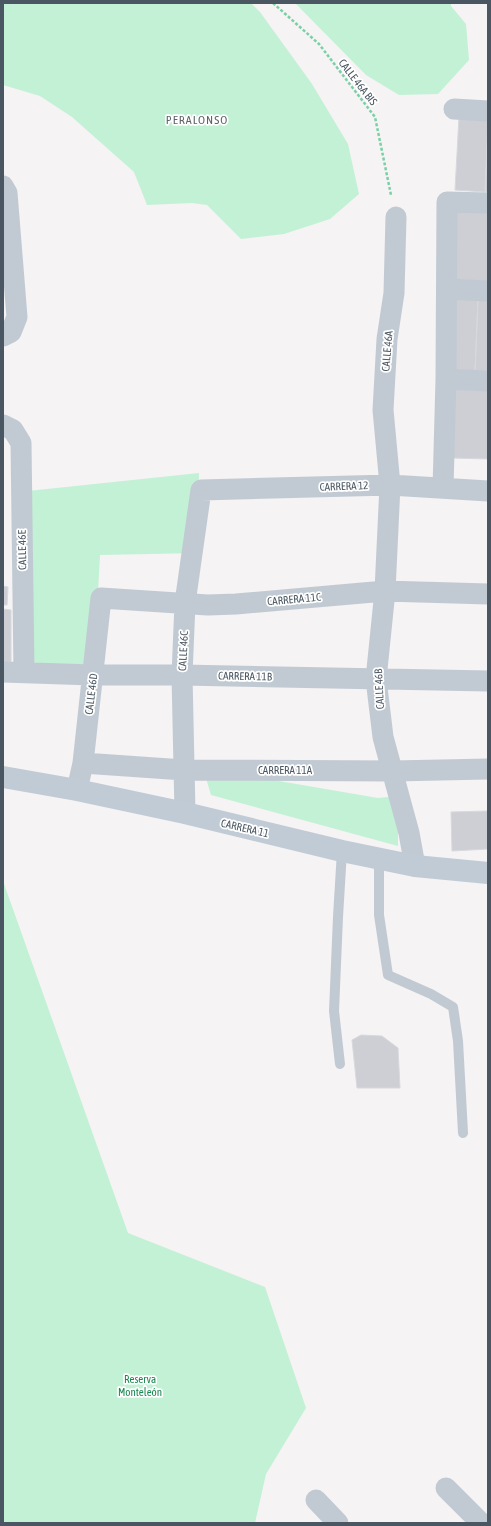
<svg xmlns="http://www.w3.org/2000/svg" width="491" height="1526" font-family="'Asap Condensed',sans-serif">
  <style>
    .green { fill: #c3f1d5 }
    .building { fill: #cdcfd5; stroke: #d7d9de }
    .lines { fill: none; stroke-linecap: round; stroke-linejoin: round }
    .path { stroke: #7ad0a6; stroke-width: 2.5; stroke-dasharray: 3 2; stroke-linecap: butt }
    .lane { stroke: #c1cad2; stroke-width: 10 }
    .street { stroke: #c1cad2; stroke-width: 21 }
    .secondary { stroke: #c1cbd6; stroke-width: 22 }
    .labels { text-anchor: middle; dominant-baseline: central; stroke-width: 3.5; stroke-linejoin: round; paint-order: stroke }
    .street-label { font-size: 11px; fill: #4a5661; stroke: #fff }
    .park-label { font-size: 11px; fill: #17864f; stroke: #fff }
    .neighbourhood-label { font-size: 12px; letter-spacing: 1px; fill: #5f6368; stroke: #fff }
  </style>
  <rect width="100%" height="100%" fill="#f5f3f3"/>
  <path class="green" d="M3,3H251L260,12L312,84L348,144L359,194L330,219L284,234L241,239L207,205L192,203L147,205L134,172L72,117L40,96L3,85Z
    M295,3H451V6L466,24L469,60L438,94L399,95L366,75Z
    M199,473L198,553L100,555L95,648L81,668L27,662L28,491Z
    M203,768L378,798L398,796V846L211,795Z
    M3,881L128,1233L265,1287L306,1408L266,1474L255,1523H3Z"/>
  <path class="building" d="M459,117L488,119L485,192L455,190Z
    M488,136V192H485Z
    M454,210H488V283L452,282Z
    M455,298L478,299L475,371L452,369Z
    M478,299L488,300V371H475Z
    M453,389L488,390V459L452,458Z
    M3,586L8,587L7,605H3Z
    M3,609L11,610V663H3Z
    M488,811V849L452,851L451,812Z
    M361,1035L382,1036L398,1048L400,1088H357L352,1040Z"/>
  <g class="lines">
    <path class="path" d="M273,3L319,44L375,117L391,195"/>
    <path class="lane" d="M379,859V915L388,975L431,994L453,1007L458,1041L463,1133
      M340,1064L334,1011L338,917L342,851"/>
    <path class="street" d="M454,109L488,111
      M3,186L7,193L17,317L11,332L3,336
      M396,217L394,293L387,339L383,410L390,485L385,591L376,679L383,737L409,833L415,866
      M447,289L488,291
      M446,379L488,381
      M3,425L13,430L21,443L24,672
      M443,488L446,379L447,202L488,203
      M3,672L93,675H182L488,681
      M83,763L184,770L393,771L488,769
      M77,790L83,763L101,598L208,605L236,604L385,591L488,594
      M185,813L182,675L185,603L201,490L390,485L488,491
      M446,1488L481,1523
      M316,1500L338,1523"/>
    <path class="secondary" d="M3,777L77,790L185,813L342,851L415,866L488,873"/>
  </g>
  <g class="labels">
    <g class="street-label">
      <text transform="translate(358 82) rotate(52)">CALLE 46A BIS</text>
      <text transform="translate(387 351) rotate(-85)">CALLE 46A</text>
      <text transform="translate(344 486) rotate(-2)">CARRERA 12</text>
      <text transform="translate(22 550) rotate(-91)">CALLE 46E</text>
      <text transform="translate(294 599) rotate(-5)">CARRERA 11C</text>
      <text transform="translate(183 651) rotate(-87)">CALLE 46C</text>
      <text transform="translate(245 676) rotate(1)">CARRERA 11B</text>
      <text transform="translate(379 689) rotate(-93)">CALLE 46B</text>
      <text transform="translate(91 694) rotate(-83)">CALLE 46D</text>
      <text x="285" y="770">CARRERA 11A</text>
      <text transform="translate(245 828) rotate(13)">CARRERA 11</text>
    </g>
    <g class="park-label">
      <text x="140" y="1379">Reserva<tspan x="140" dy="13">Monteleón</tspan></text>
    </g>
    <g class="neighbourhood-label">
      <text x="197" y="120">PERALONSO</text>
    </g>
  </g>
  <rect width="491" height="1526" fill="none" stroke="#4a5661" stroke-width="8"/>
</svg>
